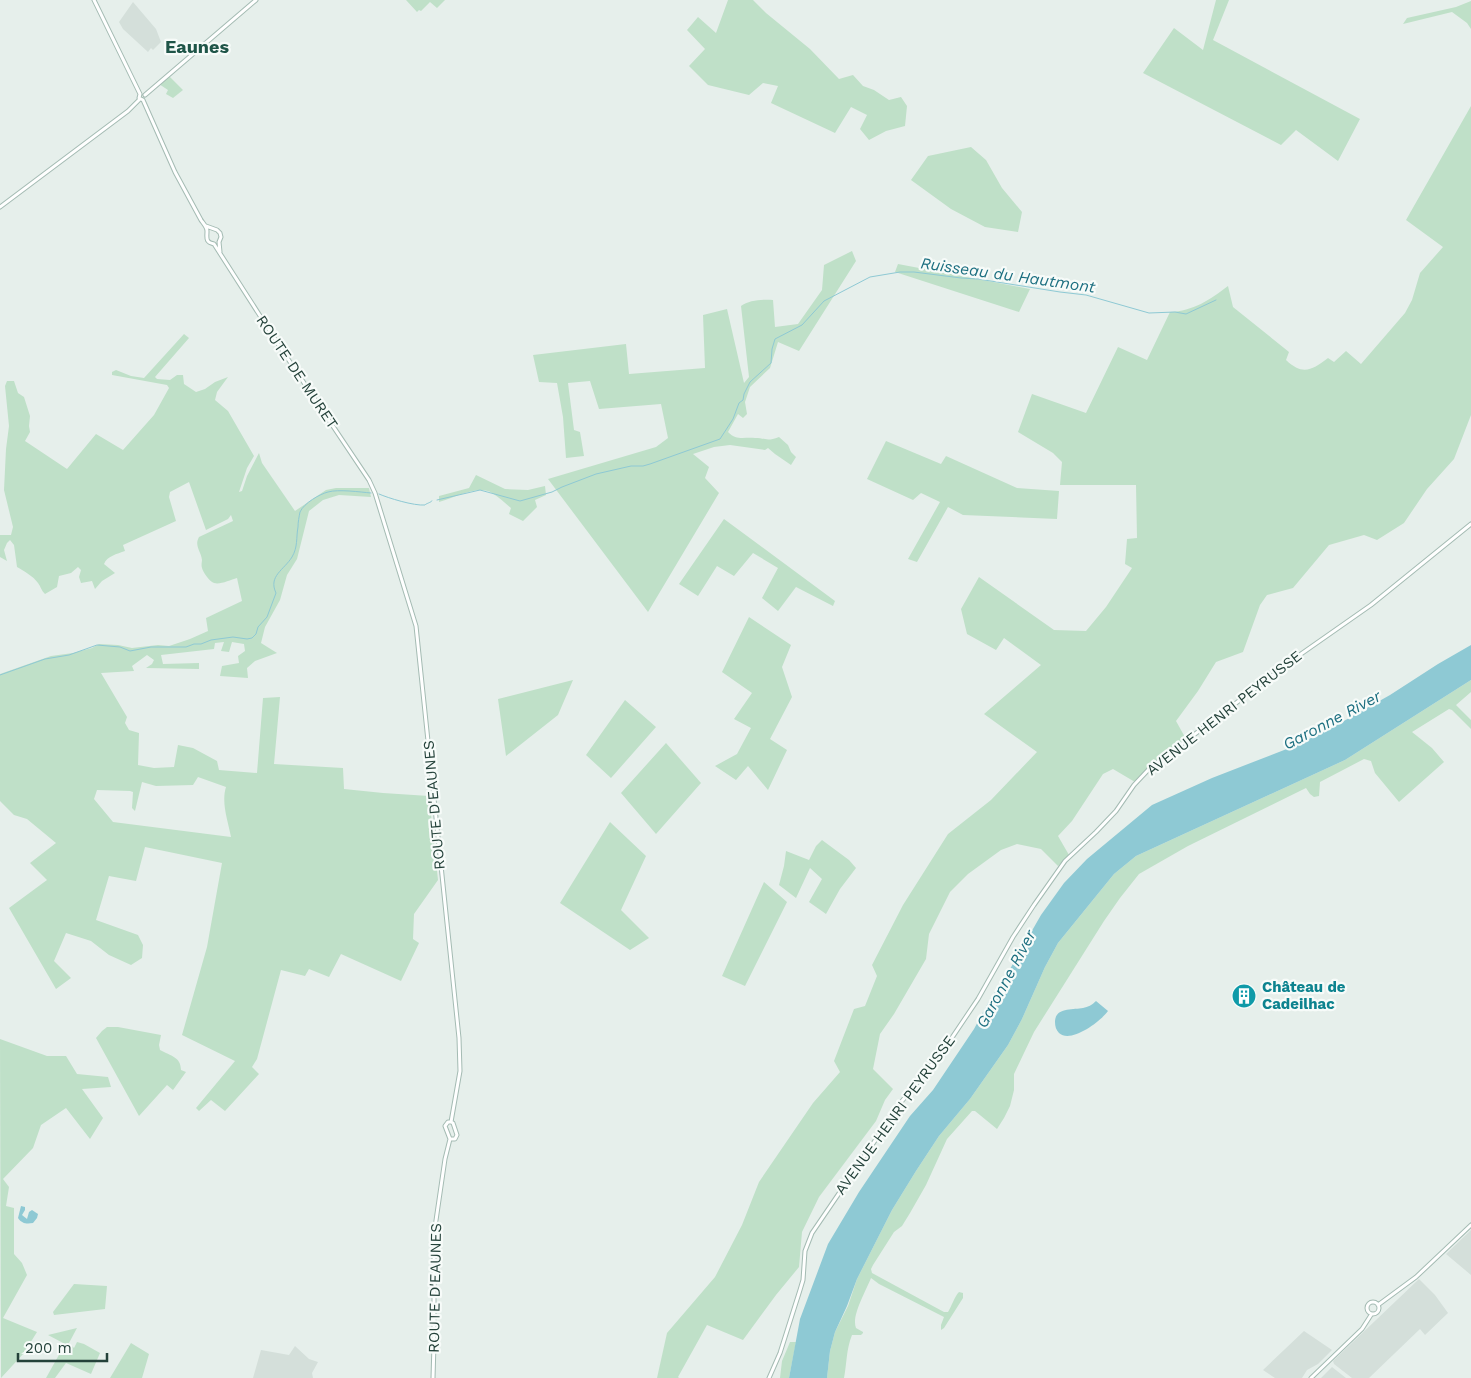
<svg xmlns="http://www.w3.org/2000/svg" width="1471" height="1378" font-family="'Work Sans',sans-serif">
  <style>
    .built { fill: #d4dfda }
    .green { fill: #bfe0c8; fill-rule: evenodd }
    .water { fill: #8ec9d4 }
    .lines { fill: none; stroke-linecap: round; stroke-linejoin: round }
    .stream { stroke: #8ec9d4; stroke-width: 1 }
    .secondary-casing { stroke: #a4bbb3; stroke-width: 5 }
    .secondary { stroke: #fff; stroke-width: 3 }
    .labels { text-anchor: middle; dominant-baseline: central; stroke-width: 4.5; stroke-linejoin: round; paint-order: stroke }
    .street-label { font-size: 15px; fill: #24423a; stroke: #f7fbf9 }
    .culture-label { font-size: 15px; font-weight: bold; fill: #0d838f; stroke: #f7fbf9; text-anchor: start }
    .water-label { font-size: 16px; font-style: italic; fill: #1c6f80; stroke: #f7fbf9 }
    .quarter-label { font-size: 18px; font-weight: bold; fill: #1f5548; stroke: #f7fbf9 }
  </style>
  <rect width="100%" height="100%" fill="#e6efeb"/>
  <path class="built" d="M133,2L156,29L161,42L153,50L151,48L148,52L123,29L119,22Z
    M1471,1230V1275L1446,1254Z
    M1419,1279L1435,1295L1448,1313L1425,1335L1420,1329L1369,1378H1352L1334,1364L1333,1361Z
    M1304,1331L1332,1350L1318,1364L1307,1370L1302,1378H1275L1263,1370Z
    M295,1346L309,1359L318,1362L312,1373L313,1378H253L261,1350L289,1355Z
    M1332,1367L1346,1378H1321Z"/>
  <path class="green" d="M406,0H445L437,8L430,2L421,11L419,10L417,12Z
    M728,0H753L766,13L810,49L839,79L853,75L863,86L874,90L889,100L901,97L907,106L905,126L886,131L869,140L860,129L867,115L851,107L835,133L771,103L778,86L763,83L749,95L708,85L689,66L705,49L687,30L698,17L716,33Z
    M1216,0H1229L1213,40L1360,119L1338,161L1296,130L1281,145L1143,73L1174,28L1203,50Z
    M1471,1V29L1467,23L1452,12L1403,24L1407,18L1456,7Z
    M169,76L183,90L173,98L166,94L168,90L159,84Z
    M1471,106V415L1454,459L1427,489L1404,523L1377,540L1364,535L1329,545L1293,588L1267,595L1260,605L1243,652L1216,662L1198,691L1176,721L1186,739L1157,761L1135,782L1113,769L1103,774L1072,821L1058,836L1069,855L1058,866L1041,849L1017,844L1001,850L968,874L950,892L929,934L926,959L894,1014L880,1034L873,1069L893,1089L885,1100L876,1121L819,1197L802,1232L799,1267L776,1295L743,1340L707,1325L678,1377L679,1378H657L667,1333L715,1277L742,1225L759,1182L813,1103L840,1072L834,1061L854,1009L865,1006L877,976L872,965L903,905L948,834L991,800L1037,752L984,714L1041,665L1004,638L996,650L967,634L961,609L979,577L1054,630L1086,631L1106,607L1132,568L1125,564L1127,539L1137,538L1136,485H1060L1062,462L1053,453L1018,432L1032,394L1086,413L1118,347L1147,360L1170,312C1193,311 1210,300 1228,286L1233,307L1289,352L1286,360C1303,376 1312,370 1328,358L1334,362L1346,351L1361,364L1405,313L1412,300L1420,273L1443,247L1406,220Z
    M971,147L986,160L1002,188L1022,212L1018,232L985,227L951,209L911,180L928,156Z
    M852,251L856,261L799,351L778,342L770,368L750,387L745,402L747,414L743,418L738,414L728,432C737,441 743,437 755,438C766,438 766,442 779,437L788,445L791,452L796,457L791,465L775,454L768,448L765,450L730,445L714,447L693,454L709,467L705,478L719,493L648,612L548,479L656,447L668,438L661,404L599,409L590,381L568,383L574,430L580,432L584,456L566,458L563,417L557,383L539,382L533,355L626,344L629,374L705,368L703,315L727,309L744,383L749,377L741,306C749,300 763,299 773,300L775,327L798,324L822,290L824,265Z
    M898,264L1030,289L1019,312L895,272Z
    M184,334L189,338L155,377L157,379L170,380L177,375H183L184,384L196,392L205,389L215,382L228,377L217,392L215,400L228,411L254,456L247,468L239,492L242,491L247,476L259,453L262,463L295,511L326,490L336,488H369L371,497L339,495L323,500L309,511L297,559L287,575L280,600L265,627L261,643L277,653L255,661L247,668L248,678L220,676L222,666L239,663L238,656L245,651L244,644L232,642L229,652L221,651L224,642L215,643L214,649L161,655L163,664L199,663V669L146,668L152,664L154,660L147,655L132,666L134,671L101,673L127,717L125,723L129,730L139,733L138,765L154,768L174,767L178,745L193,748L217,761L219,770L257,773L263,698L280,697L274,764L343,768L344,789L383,793L429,796L438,880L414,914L413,939L419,943L401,981L341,954L329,977L309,969L305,976L281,970L257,1059L252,1067L259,1074L225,1111L211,1100L199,1111L196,1108L235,1061L182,1035L207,947L222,863L145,847L136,881L109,876L96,920L138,935L143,945L142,958L131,965L109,955L91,941L66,933L54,961L71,978L56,989L9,908L47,880L30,863L56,843L27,819L14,815L0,801V674L51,656L73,653L92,648L99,644L118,645L132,648L158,645L169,646L190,639L208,631L206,618L242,601L237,578C230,580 220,585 214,583C209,581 203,572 202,568C201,565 202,562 202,560C201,551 194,546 199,537L233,521L231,515L228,519L206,530L189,482L170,492L169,497L176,521L123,545L125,551C117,554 107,556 104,564L115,573L102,581L95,589L92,581L81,583L79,577L81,570L78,567L71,573L59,576L57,587L45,594C41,590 41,587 38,583C33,576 24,571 17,567L14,545L10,540L7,543L4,550L7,561L0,557V535H11L13,527L4,490L6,449L9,426L5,386L7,381H14L18,393L24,397L30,416L29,426L30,432L25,441L67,469L96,434L123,450L154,415L169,388L167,385L112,375V372L116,370L131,376L144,378ZM198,777L226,787C221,803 228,821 231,837L113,822L94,799L97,790L130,791L133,792L132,808L135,811L142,782L156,786L193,785Z
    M886,441L941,464L946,456L1017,488L1059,491L1057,519L963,515L948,507L917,562L908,559L940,502L921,493L913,500L867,479Z
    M476,475L505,489L528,490L545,486L546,495L535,500L537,507L523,521L509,514L511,508C505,503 499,497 492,493C478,484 455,498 439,502V496L469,488Z
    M724,519L835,601L833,606L796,587L778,611L762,598L778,568L753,553L734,576L717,566L698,596L679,584Z
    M749,617L791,645L782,667L792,697L770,739L787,750L768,790L748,766L736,780L715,766L737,754L751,728L734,719L752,693L722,672Z
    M573,680L558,715L506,756L498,699Z
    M1471,680V692L1456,705L1471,720V729L1452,710L1449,709L1412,732L1432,748L1444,762L1399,802L1375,773L1371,761L1364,759L1320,782L1319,796L1314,797L1310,794L1306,788L1188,846L1139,874L1120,898L1104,921L1034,1032L1014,1074V1090L1010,1106L1004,1118L997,1129L975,1111H972L947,1139L926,1185L910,1213L902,1226L894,1232L873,1265L871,1269L872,1273L944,1312H948C952,1306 954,1297 959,1292L963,1293V1298L944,1328L941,1330V1325L944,1317L879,1284L871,1278C866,1291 851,1316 856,1328L863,1332V1333L861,1335H852C846,1350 847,1363 844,1378H827L830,1351L835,1332L848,1306L857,1279L892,1210L916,1171L939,1136L970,1099L1008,1045L1022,1019L1045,967L1058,943L1114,874L1136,856L1345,760Z
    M625,700L656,727L611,778L586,755Z
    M666,743L701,783L656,834L621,793Z
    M610,822L646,856L621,910L649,938L630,950L560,903Z
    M822,840L849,860L856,868L840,889L826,914L809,902L822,879L810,868L796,898L779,885L784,866L786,851L809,860L816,846Z
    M764,882L787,902L745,986L722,976Z
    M107,1027H118L161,1035L159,1045L160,1050C171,1056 181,1057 181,1070L186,1072L173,1090L167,1085L139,1116L96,1038L102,1031Z
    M0,1039L47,1056H66L77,1074L108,1077L111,1087L82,1089L103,1118L90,1139L66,1108L41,1125L33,1148L3,1179L9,1187L6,1206L14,1208V1254L22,1263L27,1275L3,1318L37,1332L24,1353L1,1378Z
    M74,1284L107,1286L105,1309L54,1315L53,1312Z
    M77,1328L69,1343L74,1348L77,1342L84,1344L100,1353L91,1374L66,1363L55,1378H46L65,1344L48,1335Z
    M790,1342H796L789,1378H780L782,1361Z
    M131,1343L149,1354L142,1378H110Z"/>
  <path class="water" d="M1471,645V680L1345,760L1136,856L1114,874L1058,943L1045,967L1022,1019L1008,1045L970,1099L939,1136L916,1171L892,1210L857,1279L847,1306L835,1332L830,1351L827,1378H789L800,1319L828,1244L859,1192L910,1116L933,1090L974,1029L988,1003L1010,969L1041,915L1064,883L1087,859L1152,805L1212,778L1297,745L1335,726L1390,695L1438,664Z
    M1096,1001L1108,1011C1101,1021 1071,1044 1059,1033C1056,1030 1055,1026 1055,1022C1055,1007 1073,1010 1083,1008C1088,1007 1092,1005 1096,1001Z
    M21,1206L25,1207V1210L22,1215L27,1219L29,1212L32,1210L38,1214L37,1218L33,1223C27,1224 22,1224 18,1218Z"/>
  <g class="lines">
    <path class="stream" d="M379,494C388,498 414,506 425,505C425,504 432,502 432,501
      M437,500L480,490L520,501L552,492L562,487L596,474L631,466H643L650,464L720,439L733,419L739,403L743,400L744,394L750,382L771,363L772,349L775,339L802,325L824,301L870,277L900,272H914L961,278L978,279L1060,292L1086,295L1149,313L1175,312L1186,314L1216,300
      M0,675L45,659L69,655L97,645L120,647L130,651L151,647H186L194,644H201L211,640L233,637L247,639L252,638L256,634L258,627L267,617L276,593C268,576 284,570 292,557C298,547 296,538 298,527C298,522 299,517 300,512C304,503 320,494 328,492C338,489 360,492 371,493"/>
    <defs>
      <path id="secondary" d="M94,0L140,94L139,98L143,100L175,172L201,220C203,223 207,227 207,231C207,238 205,242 214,244L280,347L369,480L375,493L416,626L459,1038L460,1071L451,1122L453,1123L457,1135L455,1139H450
        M145,95L256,0
        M0,207L128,111L140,99
        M206,226L217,230L220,233L221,237L219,242L220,252
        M1367 1308a6 6 0 1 1 12 0a6 6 0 1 1-12 0Z
        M1378,1305L1416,1277L1471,1225
        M433,1378L434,1344V1234L445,1159L450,1139L445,1126L448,1122H451
        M769,1378L780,1353L800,1290L803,1280L805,1251L812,1233L902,1101L943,1051L978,999L1013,937L1034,905L1065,861L1096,832L1116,811L1134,785L1150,768L1301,654L1371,605L1471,524
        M1311,1378L1362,1329L1371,1315"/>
    </defs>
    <use href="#secondary" class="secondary-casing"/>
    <use href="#secondary" class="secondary"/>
  </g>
  <defs>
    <symbol id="building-disc" viewBox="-11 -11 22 22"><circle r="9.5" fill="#0f9aa8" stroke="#f7fbf9"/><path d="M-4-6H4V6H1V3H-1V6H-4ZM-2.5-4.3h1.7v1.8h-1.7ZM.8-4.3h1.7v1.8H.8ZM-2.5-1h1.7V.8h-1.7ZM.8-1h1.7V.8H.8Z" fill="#fff"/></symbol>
  </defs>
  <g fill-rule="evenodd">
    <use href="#building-disc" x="1230" y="982" width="28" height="28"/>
  </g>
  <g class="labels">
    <g class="street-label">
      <text transform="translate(297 372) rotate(56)">ROUTE DE MURET</text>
      <text transform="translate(1224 713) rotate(-38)">AVENUE HENRI PEYRUSSE</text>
      <text transform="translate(434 805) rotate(-95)">ROUTE D'EAUNES</text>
      <text transform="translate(895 1115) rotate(-54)">AVENUE HENRI PEYRUSSE</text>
      <text transform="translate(435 1288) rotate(-89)">ROUTE D'EAUNES</text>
    </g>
    <g class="culture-label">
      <text x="1262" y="987">Château de<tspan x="1262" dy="17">Cadeilhac</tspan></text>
    </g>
    <g class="water-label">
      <text transform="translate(1008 275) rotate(8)">Ruisseau du Hautmont</text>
      <text transform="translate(1332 720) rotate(-28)">Garonne River</text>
      <text transform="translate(1006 979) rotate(-62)">Garonne River</text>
    </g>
    <g class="quarter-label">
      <text x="197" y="46">Eaunes</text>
    </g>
  </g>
  <path d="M18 1353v8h89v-8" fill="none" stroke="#24423a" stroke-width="2.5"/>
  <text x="25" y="1353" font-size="15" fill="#24423a" stroke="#f7fbf9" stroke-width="4" paint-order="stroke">200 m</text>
</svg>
